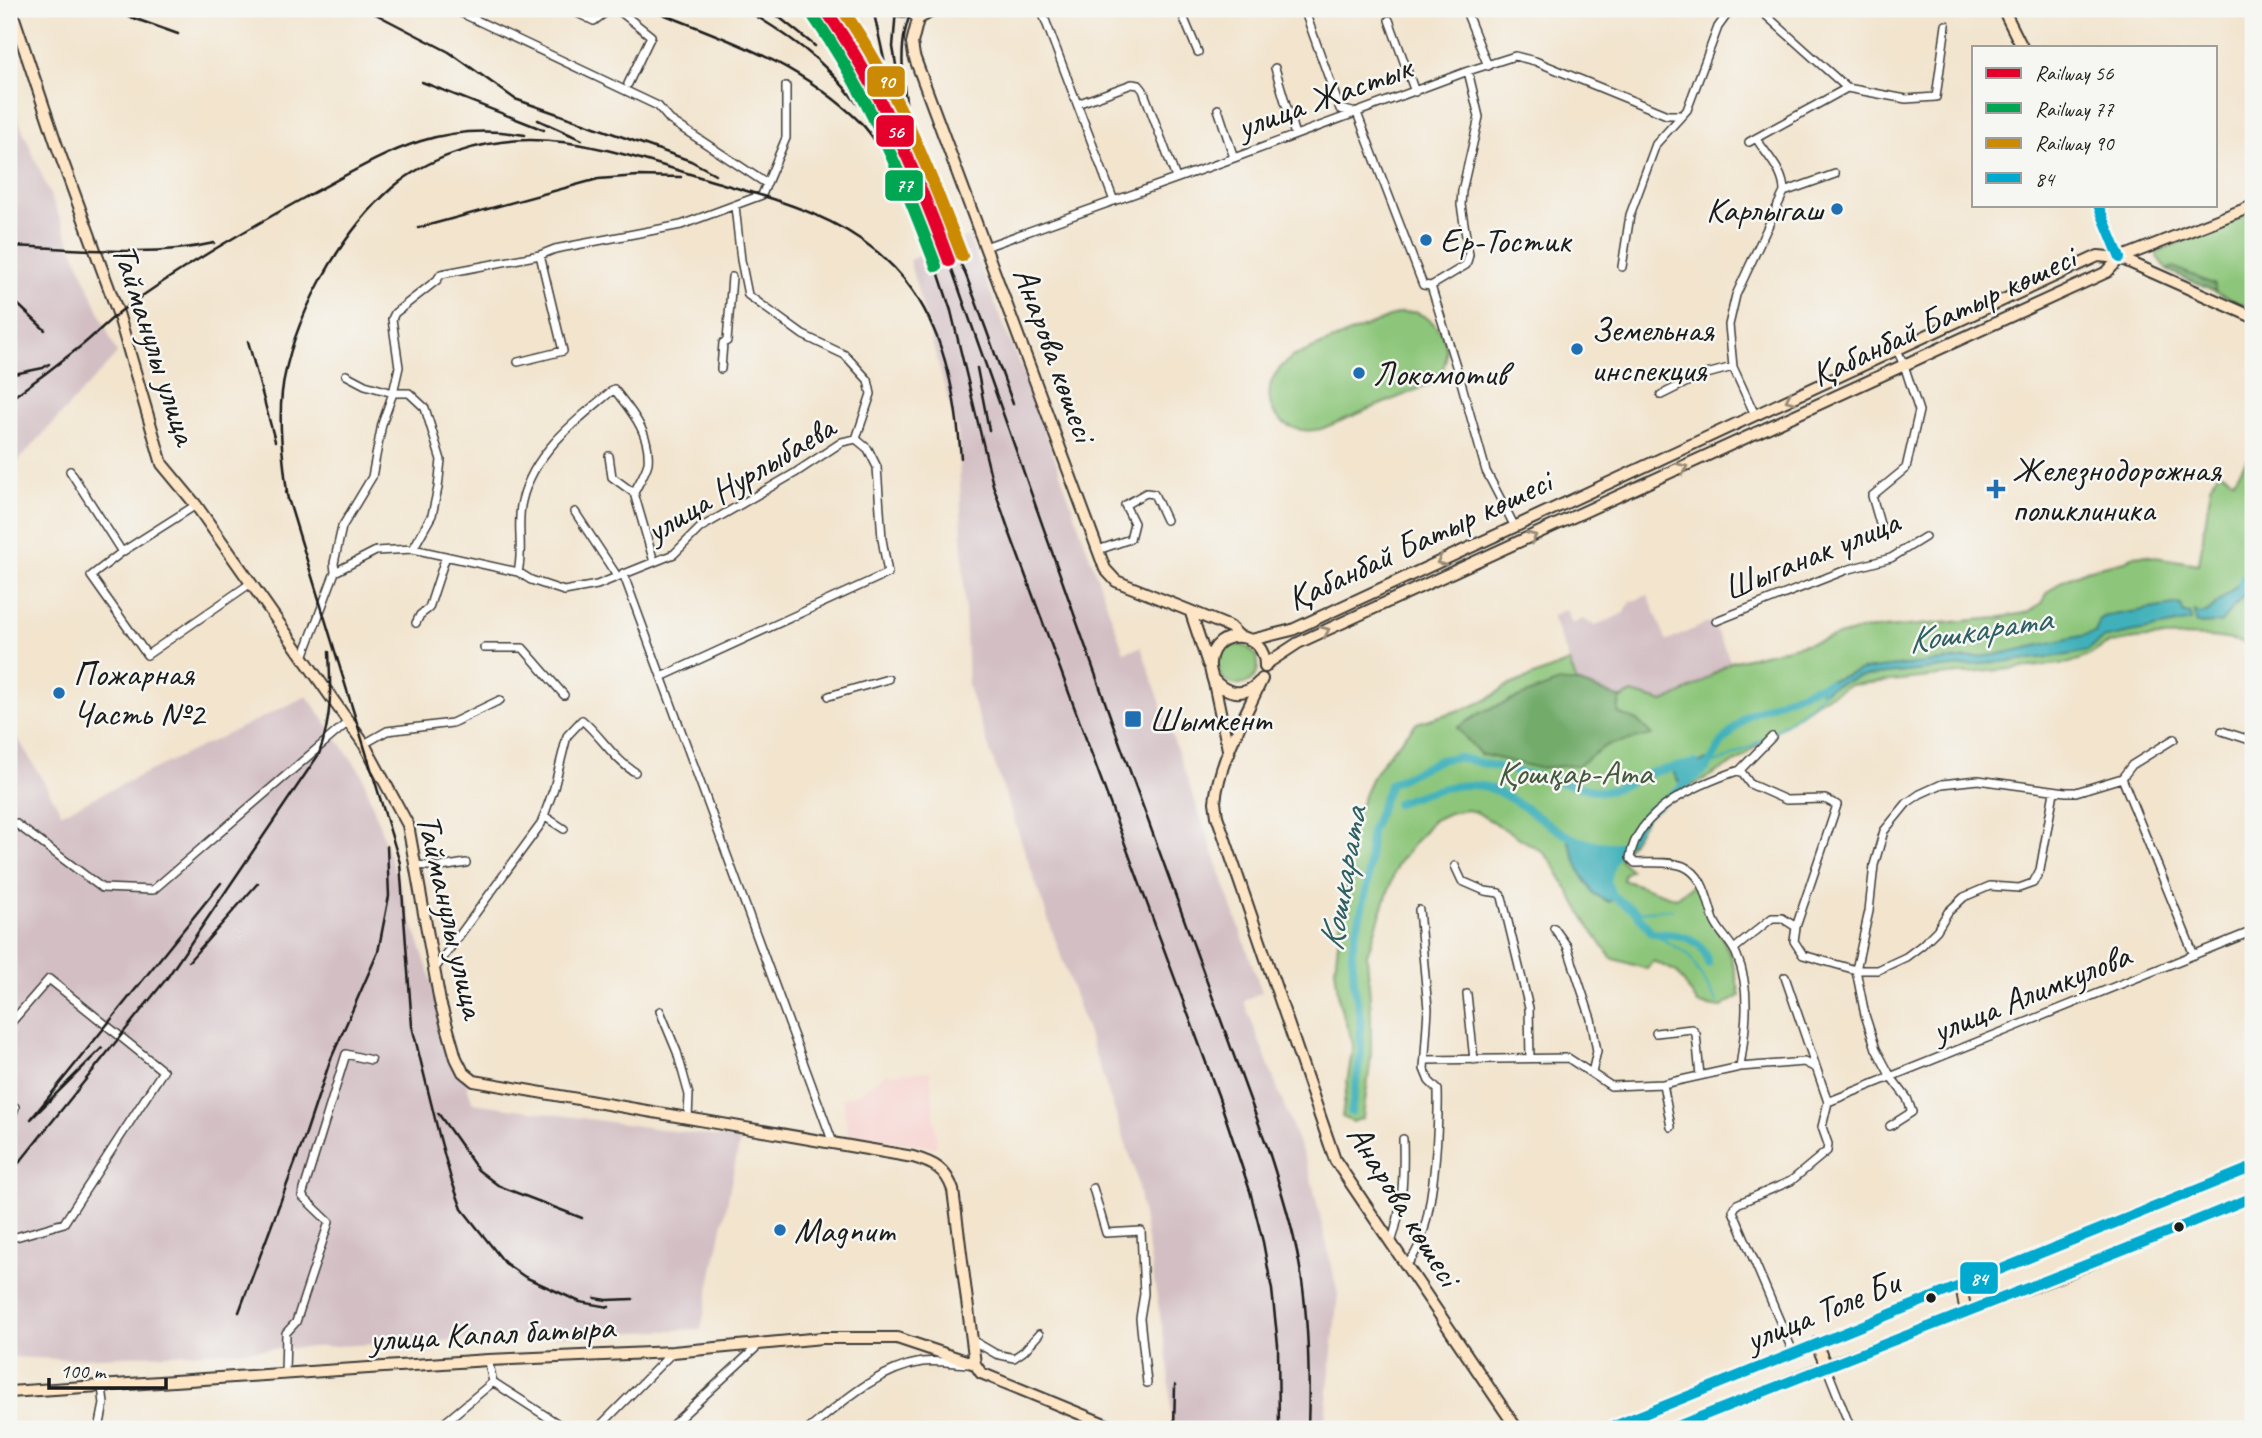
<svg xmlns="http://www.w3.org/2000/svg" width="2262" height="1438" font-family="Caveat,sans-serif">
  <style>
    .built { fill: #f7d0cd }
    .industrial { fill: #d2bec3 }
    .green { fill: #8dc67a; stroke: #54714b; stroke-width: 2 }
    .forest { fill: #72ab6a; stroke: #476443; stroke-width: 2 }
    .water { fill: #41b1ba; stroke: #2e666b; stroke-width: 2 }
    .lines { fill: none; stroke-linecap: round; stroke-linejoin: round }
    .stream { stroke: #41b1ba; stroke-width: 2.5 }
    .canal { stroke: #41b1ba; stroke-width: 8 }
    .street-casing { stroke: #3c3a37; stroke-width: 10 }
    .secondary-casing { stroke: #3c3a37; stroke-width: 14 }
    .street { stroke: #fff; stroke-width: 7 }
    .secondary { stroke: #fde5c5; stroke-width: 10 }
    .rail { stroke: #1c1c1c; stroke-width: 2.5 }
    .bus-1-casing { stroke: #f6f6f2; stroke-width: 16 }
    .bus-1 { stroke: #00a9ce; stroke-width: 10 }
    .rail-1-casing { stroke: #f6f6f2; stroke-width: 18 }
    .rail-2-casing { stroke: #f6f6f2; stroke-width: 18 }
    .rail-3-casing { stroke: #f6f6f2; stroke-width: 18 }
    .rail-1 { stroke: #e4002b; stroke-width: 12 }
    .rail-2 { stroke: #00a651; stroke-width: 12 }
    .rail-3 { stroke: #cb8a06; stroke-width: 12 }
    .oneway { stroke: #988b79 }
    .poi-dot { fill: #1f6fb2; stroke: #f6f6f2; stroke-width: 2.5 }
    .bus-dot { fill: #1c1c1c; stroke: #f6f6f2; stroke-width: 2.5 }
    .labels { text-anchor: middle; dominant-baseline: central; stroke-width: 5; stroke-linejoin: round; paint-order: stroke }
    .street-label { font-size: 35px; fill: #1c1c1c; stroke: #f6f6f2 }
    .poi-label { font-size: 35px; fill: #1c1c1c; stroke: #f6f6f2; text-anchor: start }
    .park-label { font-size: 35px; fill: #44583d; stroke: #f6f6f2 }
    .water-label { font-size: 37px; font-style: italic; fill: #2d5f63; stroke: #f6f6f2 }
    .line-badge { stroke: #f6f6f2; stroke-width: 2.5 }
    .badge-label { font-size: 19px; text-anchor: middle; font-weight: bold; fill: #fff }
  </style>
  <rect width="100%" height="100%" fill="#f6f6f2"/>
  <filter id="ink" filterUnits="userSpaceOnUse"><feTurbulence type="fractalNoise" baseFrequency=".0143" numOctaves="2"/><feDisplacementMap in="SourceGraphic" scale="14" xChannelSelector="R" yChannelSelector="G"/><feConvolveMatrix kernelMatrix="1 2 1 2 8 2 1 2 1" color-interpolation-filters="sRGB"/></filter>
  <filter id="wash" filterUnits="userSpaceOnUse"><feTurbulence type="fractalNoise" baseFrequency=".00686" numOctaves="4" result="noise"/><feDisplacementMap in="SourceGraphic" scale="28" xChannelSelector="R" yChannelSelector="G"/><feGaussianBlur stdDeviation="1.57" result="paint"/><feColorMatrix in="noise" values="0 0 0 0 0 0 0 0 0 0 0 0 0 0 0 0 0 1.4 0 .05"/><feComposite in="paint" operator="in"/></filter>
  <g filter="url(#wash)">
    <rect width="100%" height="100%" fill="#f2e4cd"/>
    <path class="built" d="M930,1071L937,1147L848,1136L843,1098L861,1092L885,1074Z"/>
    <path class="industrial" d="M9,97L117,354L9,471Z
      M968,237L1033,397L1124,652L1141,647L1262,992L1244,1001L1310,1173L1338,1294L1324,1429H1172L1168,1362L1135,1170L968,687L958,434L909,260Z
      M1648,595L1667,641L1712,621L1731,662L1696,686L1664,702L1632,693L1620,699L1577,682L1552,616L1566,609L1572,624L1583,619L1596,626L1624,613L1631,602Z
      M307,696L362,774L473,1103L740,1140L701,1329L59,1359L9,1357V723L62,813Z"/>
    <path class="green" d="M2253,210V309L2167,270L2157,257V252L2165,248L2223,226Z
      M1414,312C1448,322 1459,365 1428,385L1321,429C1291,436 1262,416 1271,383C1275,372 1284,364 1292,357L1399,313Z
      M2253,450V646C2219,632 2144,635 2108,644C2102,646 2096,652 2090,655C2083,659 2076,661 2070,663L1850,685L1821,699L1765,738L1744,757L1679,793L1648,816L1620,860L1631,870L1624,874L1623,880L1676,898L1695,883L1732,958L1740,996L1720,1008L1698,1004L1677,972L1653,961L1647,969L1611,958L1589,926L1552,862L1543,852L1476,812L1467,810L1449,813L1432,821L1397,865L1367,955L1371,1014V1057L1363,1118L1353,1122L1342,1117L1353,1045L1339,1002L1335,968L1350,840L1359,808L1371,779L1385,758L1417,723L1470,707L1490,698L1505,687L1569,662L1577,682L1620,699L1632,693L1664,702L1696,686L1731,662L1862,630L1997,618L2029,612L2041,603L2049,591L2063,580L2086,570L2125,561L2134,556L2143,555L2199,564L2211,486L2219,471L2234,480Z
      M1218 665a20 20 0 1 1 40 0a20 20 0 1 1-40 0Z"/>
    <path class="forest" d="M2173,267L2215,285V292L2167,270Z
      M1559,682H1577L1624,699H1620L1618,713L1638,721L1652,735L1607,745L1578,765L1538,768L1480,754L1457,728L1484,711Z"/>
    <path class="water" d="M2247,576L2253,584L2223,620L2220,623L2196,624L2195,611L2200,614L2208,612Z
      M2180,604L2184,613L2191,614V621L2102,639L2087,651L2068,655L1858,677L1830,687L1822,693L1820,684L1862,670L1995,655L2095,633L2100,619L2106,616Z
      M1712,759L1706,769L1682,787L1671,769Z
      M1567,838L1600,847L1622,846L1612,861L1607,882L1615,897L1609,902L1594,894L1581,873Z"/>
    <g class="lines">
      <path class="stream" d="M2247,576L2253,582
        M1710,764C1739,758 1806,714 1823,691
        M1636,912L1672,909
        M1652,933L1688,954L1717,1002"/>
      <path class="canal" d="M2241,583L2253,562
        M1397,803C1423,793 1459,780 1487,787C1495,789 1503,795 1511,799C1555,824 1565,848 1622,846
        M1708,964C1704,935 1676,934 1652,933L1636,912L1612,895L1607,882L1612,861L1639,823L1647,813L1706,769L1723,741L1748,715L1792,696L1828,683
        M1351,1112L1361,1055L1360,1016L1354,984L1352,949L1368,883L1371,832L1390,784L1439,760L1457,757L1602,792L1615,789L1649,773L1695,763"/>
    </g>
  </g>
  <g filter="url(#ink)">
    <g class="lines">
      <defs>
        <path id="street" d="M453,9L658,106L670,120L767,184
          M569,9L594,21L610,9
          M617,9L651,36L628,84
          M875,9L910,14L918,19
          M1041,9L1114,201
          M1113,9L1114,10
          M1180,9L1198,52
          M1304,9L1340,109L1357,113L1423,285L1431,286L1461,382L1486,471L1515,527
          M1465,9L1488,66
          M1759,9L1847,88L1906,99L1936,97L1946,25
          M1389,20L1415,92
          M1275,68L1295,135
          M1077,104L1132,84L1139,85L1143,90L1176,178
          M1218,109L1234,158
          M1756,138C1767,156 1784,171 1784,192
          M1749,142L1847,88
          M735,206L741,260L748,295L803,335L845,355L868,380L871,394L856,439
          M985,247L1234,158L1468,71L1515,56L1535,61L1667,115H1680
          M1622,267L1630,215L1656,144L1687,110L1718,27L1731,9
          M1431,286L1466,265L1469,255L1461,205L1462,191L1479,117L1468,71
          M518,362L563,351L540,255L555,249L681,225L762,195L786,138V86
          M1733,367L1729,325L1736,295L1784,192L1835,174
          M721,369L723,343L727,341L732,277
          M346,375L365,385L393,393L399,367L392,319L395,313L437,280L441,274L540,255
          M1661,395L1699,376L1733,367L1755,415
          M609,456L612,477L634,493
          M70,471L122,552L91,576L147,655L251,583
          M575,512L617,576
          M1885,533L1880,524L1872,496L1906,468L1919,411L1904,365L1897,350
          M1098,550L1130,539L1134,523L1125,505L1146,493L1154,494L1166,520
          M122,552L196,505
          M335,572L376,551L413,549
          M518,572C524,548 516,524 522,501C534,451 577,420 614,389C631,411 651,433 648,463C646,472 638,484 634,493L654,562
          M623,573L833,1143
          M1716,621L1846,570L1891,558L1925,537
          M416,623L420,615L429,608L446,556
          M484,648H523L564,695
          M303,657L335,572L334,563L342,527L372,477L382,424L393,393H409L425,408L441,460L438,488L432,515L413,549L518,572L531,580L564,591L597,585L674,554L700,528L795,473L842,442L856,439L868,449L877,467L882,539L888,573L661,677
          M829,696L888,679
          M2222,731L2253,741
          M1772,737L1740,770L1750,784L1786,800L1825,799L1837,805L1796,927L1794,941L1803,955L1856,970H1878L1906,957L1922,945L1937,930L1948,912L1964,897L1990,886L2019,888L2033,883L2040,870L2054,792
          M364,744L387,731L452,723L500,700
          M2122,778L2194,955
          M2122,778L2132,765L2174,739
          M544,816L564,829
          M9,824L15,823L102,888L153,890L348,722
          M415,865L441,867L466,863
          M1455,866L1462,881L1485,891L1499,893L1502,897L1529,1008L1530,1058
          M1554,928L1567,946L1591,1019L1597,1051L1592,1073
          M1734,949L1772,918H1782L1796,927
          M434,970L541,824L554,788L567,736L582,720C601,736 614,760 635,772
          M1785,977L1828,1102L1822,1127L1828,1144L1827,1151L1791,1181L1737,1204L1733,1211L1793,1352
          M1467,994L1474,1060
          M660,1011L677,1052L689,1095L688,1118
          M9,1025L49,979L163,1071L64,1223L9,1239
          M1656,1033L1692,1029L1696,1034L1700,1076
          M1425,1060L1568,1058L1611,1086L1663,1084L1740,1067L1804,1062L1816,1068
          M1740,1067C1745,1032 1752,991 1737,956C1732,942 1719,933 1714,920C1707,901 1705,875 1683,866C1670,861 1649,863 1635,863L1630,858C1637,809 1699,784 1740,770
          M1663,1084L1671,1127
          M1828,1102L2253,931
          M9,1103L15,1107L12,1117L9,1115
          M1890,1126L1912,1112L1907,1098L1891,1077L1876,1049L1865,1015L1856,970L1869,911L1874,865L1884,831L1907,803L1920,794L1942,784L1978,780L2066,792H2076L2122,778
          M1093,1188L1106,1233L1141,1231L1144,1294L1140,1318L1147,1383
          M1391,1243C1403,1208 1404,1175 1403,1139
          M1405,1265C1434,1246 1439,1124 1438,1090L1429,1081L1424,1069L1428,1009L1419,910
          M972,1340L996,1354L1014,1358L1024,1351L1039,1334
          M1826,1366L1851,1429
          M285,1374L286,1333L296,1322L329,1222L302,1196L346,1054L371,1060
          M493,1382L566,1429
          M99,1429L104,1404L102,1386
          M437,1429L493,1382L488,1360
          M597,1429L672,1353
          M668,1429L760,1344
          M809,1429C842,1402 878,1369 922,1362C936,1360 952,1363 967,1364"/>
        <path id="secondary" d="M11,9L57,146L118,313L162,464L196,505L364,744L408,825L440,1002L456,1058L463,1072L474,1081L913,1157C934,1163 946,1169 953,1190L975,1364L981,1373L1117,1429
          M936,9L918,19L912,43L914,56L1105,569L1116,581L1230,627L1239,636
          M2003,9L2022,47
          M2098,205L2120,258
          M1191,613L1208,664
          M1251,640L1292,630L2098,256L2120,258L2253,317
          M1266,664L1298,643L2107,272L2120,258L2253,206
          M1213,679C1226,694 1245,698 1259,682
          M1262,679C1245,717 1219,760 1215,802L1217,816L1335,1160L1517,1429
          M1229,754C1224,730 1219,707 1214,683C1212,676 1209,669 1210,662C1214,626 1266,629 1265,667
          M1961,1286L1966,1313
          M1816,1343L1826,1366
          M9,1392L488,1360L673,1352L822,1338H897L975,1364
          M1607,1429L2253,1167
          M1670,1429L1826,1366L2056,1278L2253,1197"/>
      </defs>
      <use href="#street" class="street-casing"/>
      <use href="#secondary" class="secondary-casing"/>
      <use href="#street" class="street"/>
      <use href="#secondary" class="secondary"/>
      <path class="rail" d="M108,9L178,34
        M366,9L449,52L515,99L691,161L715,174
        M650,9C730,41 797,61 861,123C872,134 880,149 890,161
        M744,9C801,42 838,71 874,128
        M769,9L815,46
        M842,9L856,23L880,59
        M873,9L889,82L901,113
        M896,9L893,47L897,71
        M913,9C884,62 922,177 944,230C951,247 961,262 967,278C983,320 998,362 1013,404
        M422,82L544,130
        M538,120L582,140
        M889,144L930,247L951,311L993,485L1009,531L1218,1095L1250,1191L1263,1242L1272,1290L1278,1345L1279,1429
        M418,228L598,179L638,176L681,177
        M9,246C75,248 149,258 214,243
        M949,261L1115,730L1268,1149C1279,1183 1290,1217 1297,1252C1309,1310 1310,1371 1308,1429
        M9,296L45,330
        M248,341L275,441
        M977,368L989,430
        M9,375L43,368L49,364
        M9,400C33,383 57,365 81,346C95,335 107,322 121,311C181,267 246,230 311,194C385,154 436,120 525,135
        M286,492L400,863L412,1026L439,1135L451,1179L462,1209L505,1263L525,1277L580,1302L609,1307
        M288,501C284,465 278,429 282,392C291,321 339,235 392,188C428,157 483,140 530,140C593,140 656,164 716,182C791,204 866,223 913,291C947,341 956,400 961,458
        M189,961L258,883
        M102,1048L31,1119L221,883
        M438,1113L478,1170L499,1186L582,1218
        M19,1163L167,978L319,754C332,717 331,690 329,652
        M595,1298L607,1300L633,1299
        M239,1312L304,1139L330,1061L378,952L389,896L387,846
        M1174,1429L1175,1385"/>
      <defs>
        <path id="bus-1" d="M2098,205L2120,258
          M1607,1429L2253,1167
          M1670,1429C1864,1351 2060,1277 2253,1197"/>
      </defs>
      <use href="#bus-1" class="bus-1-casing"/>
      <use href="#bus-1" class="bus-1"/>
      <defs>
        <path id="rail-1" d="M825,9C880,87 916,172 949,261"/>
        <path id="rail-2" d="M814,17C868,94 903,178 936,266"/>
        <path id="rail-3" d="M842,9C896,85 929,170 962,256"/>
      </defs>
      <use href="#rail-1" class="rail-1-casing"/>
      <use href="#rail-2" class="rail-2-casing"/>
      <use href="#rail-3" class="rail-3-casing"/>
      <use href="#rail-1" class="rail-1"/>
      <use href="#rail-2" class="rail-2"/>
      <use href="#rail-3" class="rail-3"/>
    </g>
    <defs><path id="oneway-chevron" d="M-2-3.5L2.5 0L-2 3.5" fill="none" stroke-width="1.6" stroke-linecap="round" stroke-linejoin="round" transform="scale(1.75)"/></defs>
    <g class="oneway">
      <use href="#oneway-chevron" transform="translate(1790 399) rotate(155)"/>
      <use href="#oneway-chevron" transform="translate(1683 468) rotate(-25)"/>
      <use href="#oneway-chevron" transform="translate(1532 537) rotate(-24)"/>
      <use href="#oneway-chevron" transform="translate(1441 561) rotate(155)"/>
      <use href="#oneway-chevron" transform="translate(1325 631) rotate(-25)"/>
    </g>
  </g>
  <g class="poi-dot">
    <circle cx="1837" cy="209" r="7"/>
    <circle cx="1426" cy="240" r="7"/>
    <circle cx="1577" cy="349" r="7"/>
    <circle cx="1359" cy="373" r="7"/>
    <path d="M1992.5 478.5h7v7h7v7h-7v7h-7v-7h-7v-7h7z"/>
    <circle cx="59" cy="693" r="7"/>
    <rect x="1124" y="710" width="18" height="18" rx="3.5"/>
    <circle cx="780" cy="1230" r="7"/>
  </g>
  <g class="bus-dot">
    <circle cx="2179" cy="1227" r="6"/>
    <circle cx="1931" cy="1298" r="6"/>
  </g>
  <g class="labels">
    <g class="street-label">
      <text transform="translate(1324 97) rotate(-20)">улица Жастык</text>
      <text transform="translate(1943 316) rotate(-25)">Қабанбай Батыр көшесі</text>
      <text transform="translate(155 344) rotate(72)">Тайманулы улица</text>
      <text transform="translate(1055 354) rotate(70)">Анарова көшесі</text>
      <text transform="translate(740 479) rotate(-31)">улица Нурлыбаева</text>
      <text transform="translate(1419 540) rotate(-25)">Қабанбай Батыр көшесі</text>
      <text transform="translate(1811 555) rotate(-22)">Шыганак улица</text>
      <text transform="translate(451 916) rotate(77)">Тайманулы улица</text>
      <text transform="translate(2031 993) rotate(-22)">улица Алимкулова</text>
      <text transform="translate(1404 1205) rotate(58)">Анарова көшесі</text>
      <text transform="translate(1822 1311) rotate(-22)">улица Толе Би</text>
      <text transform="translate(492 1333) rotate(-3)">улица Капал батыра</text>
    </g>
    <g class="poi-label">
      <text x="1823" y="209" text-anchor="end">Карлыгаш</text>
      <text x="1440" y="240">Ер-Тостик</text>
      <text x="1591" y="329">Земельная<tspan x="1591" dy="40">инспекция</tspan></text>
      <text x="1373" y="373">Локомотив</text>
      <text x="2012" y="469">Железнодорожная<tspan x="2012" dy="40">поликлиника</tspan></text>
      <text x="73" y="673">Пожарная<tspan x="73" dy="40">Часть №2</tspan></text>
      <text x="1149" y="719">Шымкент</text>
      <text x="794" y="1230">Magnum</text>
    </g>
    <g class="park-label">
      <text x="1575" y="772">Қошқар-Ата</text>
    </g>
    <g class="water-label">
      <text transform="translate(1979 629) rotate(-9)">Кошкарата</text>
      <text transform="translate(1342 879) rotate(-80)">Кошкарата</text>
    </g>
  </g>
  <g class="line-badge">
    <rect x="866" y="65" width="40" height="33" rx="7" fill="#cb8a06"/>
    <rect x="875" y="114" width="40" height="34" rx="7" fill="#e4002b"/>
    <rect x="884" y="169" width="40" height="33" rx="7" fill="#00a651"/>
    <rect x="1959" y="1261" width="40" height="34" rx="7" fill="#00a9ce"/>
  </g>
  <g class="badge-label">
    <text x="886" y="88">90</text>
    <text x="895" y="138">56</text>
    <text x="904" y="192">77</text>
    <text x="1979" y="1285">84</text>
  </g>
  <rect width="2262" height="1438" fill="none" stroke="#f6f6f2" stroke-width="35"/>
  <rect x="1972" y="46" width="245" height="161" fill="#f6f6f2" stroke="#9f9f9c" stroke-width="2"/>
  <rect x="1986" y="68" width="35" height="10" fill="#e4002b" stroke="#9f9f9c" stroke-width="2"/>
  <text x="2035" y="80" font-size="21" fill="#1c1c1c">Railway 56</text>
  <rect x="1986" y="103" width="35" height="10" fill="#00a651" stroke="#9f9f9c" stroke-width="2"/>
  <text x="2035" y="116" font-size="21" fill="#1c1c1c">Railway 77</text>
  <rect x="1986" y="138" width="35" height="10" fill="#cb8a06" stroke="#9f9f9c" stroke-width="2"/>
  <text x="2035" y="150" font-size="21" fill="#1c1c1c">Railway 90</text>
  <rect x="1986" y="173" width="35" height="10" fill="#00a9ce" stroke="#9f9f9c" stroke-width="2"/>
  <text x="2035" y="186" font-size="21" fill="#1c1c1c">84</text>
  <path d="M49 1378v10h117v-10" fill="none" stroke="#1c1c1c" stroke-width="3.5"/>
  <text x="60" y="1378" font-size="21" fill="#1c1c1c" stroke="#f6f6f2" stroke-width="5" paint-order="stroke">100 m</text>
</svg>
